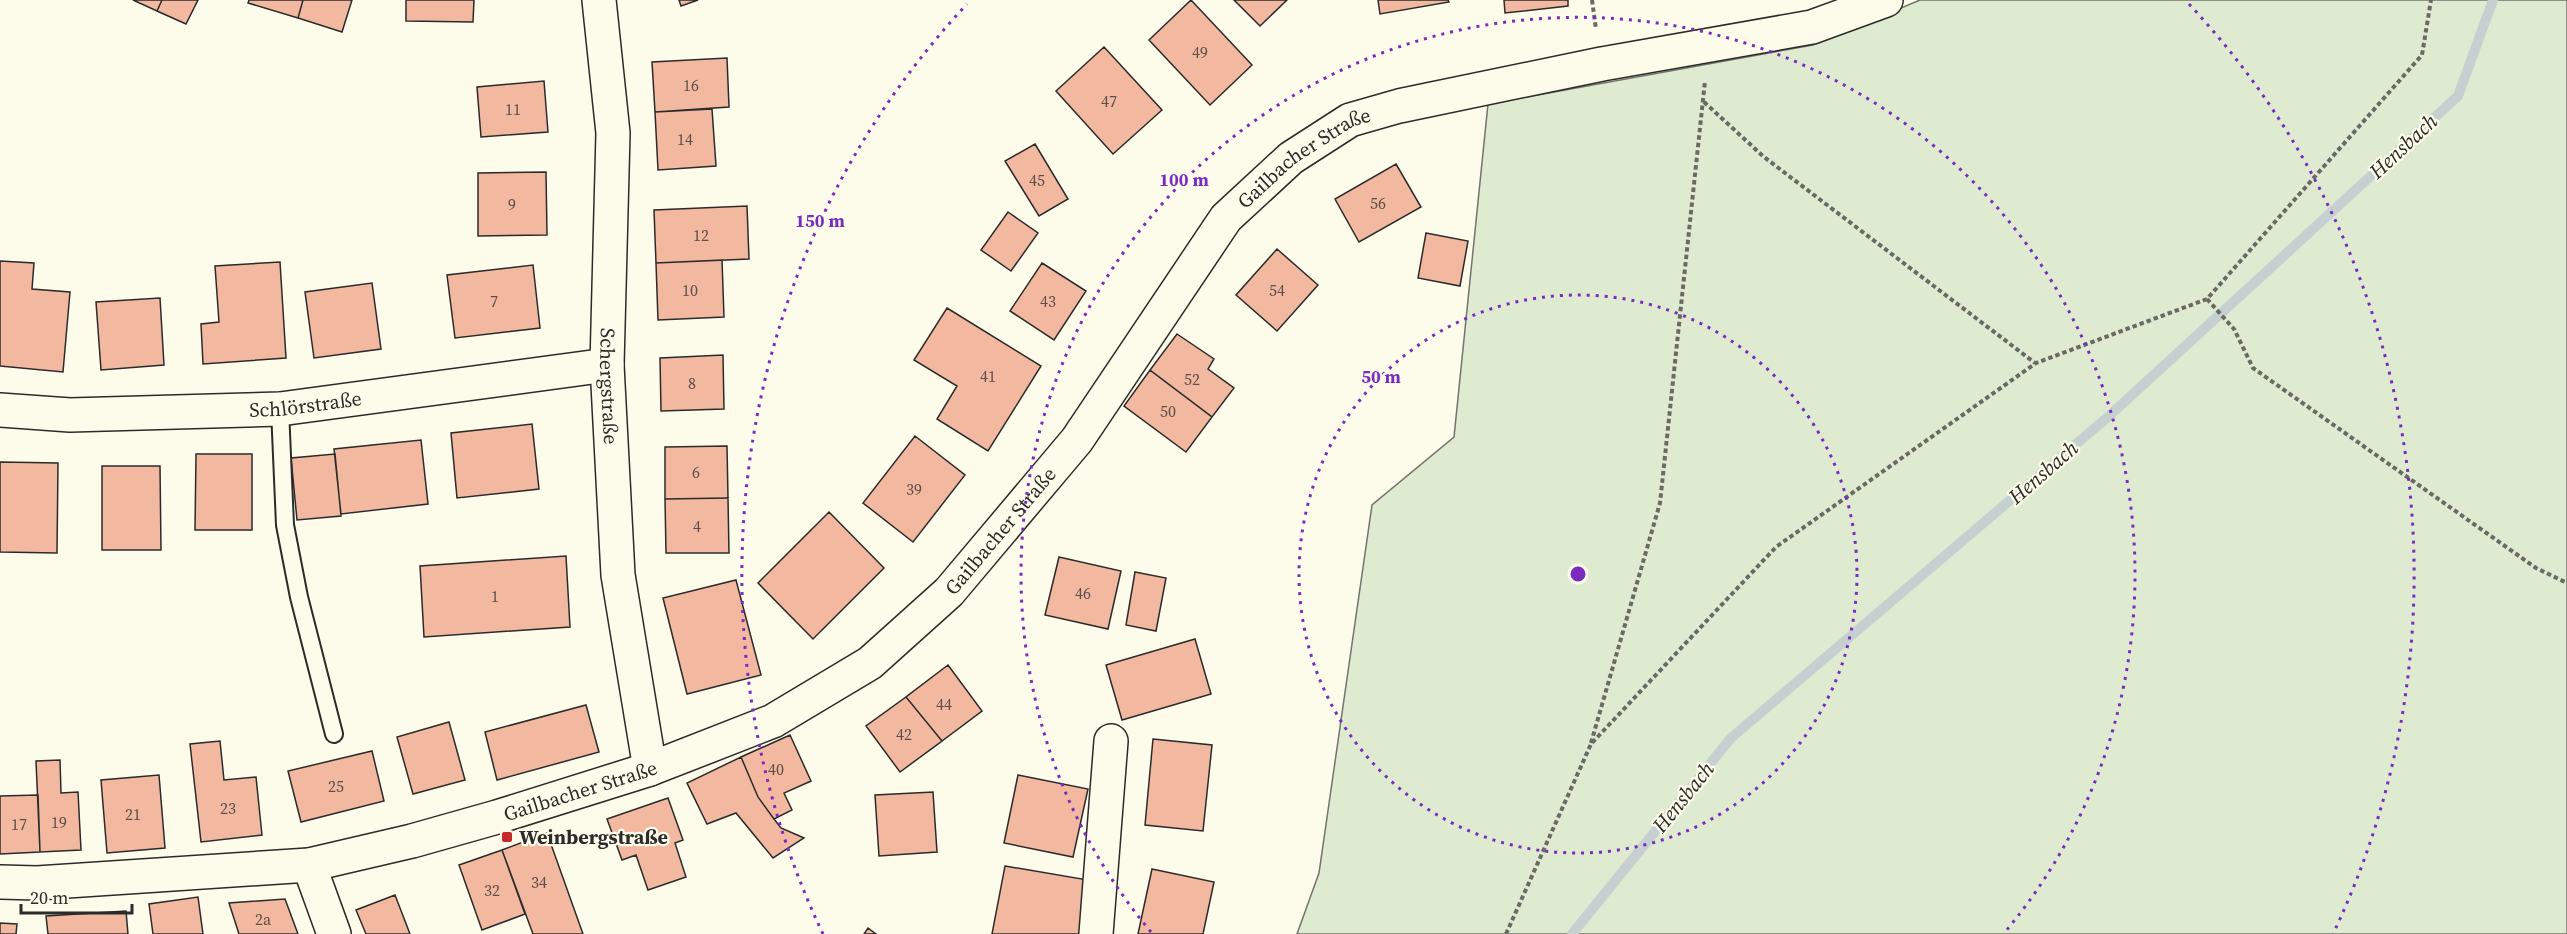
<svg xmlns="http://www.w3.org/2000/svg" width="2567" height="934" font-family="'Source Serif 4',serif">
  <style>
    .green { fill: #deebd1; stroke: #74746e; stroke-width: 1.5 }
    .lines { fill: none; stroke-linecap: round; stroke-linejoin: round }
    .stream { stroke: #c7d0d0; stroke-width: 10 }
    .building { fill: #f2b8a0; stroke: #2b2b2b; stroke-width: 1.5 }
    .service-casing { stroke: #2b2b2b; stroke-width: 20 }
    .minor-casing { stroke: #2b2b2b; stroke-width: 36 }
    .tertiary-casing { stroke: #2b2b2b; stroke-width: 36 }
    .path { stroke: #6a6964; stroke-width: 4; stroke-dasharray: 4.5 3; stroke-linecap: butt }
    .service { stroke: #fdfbea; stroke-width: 16 }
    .minor { stroke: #fdfbea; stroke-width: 33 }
    .tertiary { stroke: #fdfbea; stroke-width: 33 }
    .ring { fill: none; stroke: #7b2cbf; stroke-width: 3; stroke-dasharray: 3 6 }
    .poi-dot { fill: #c62828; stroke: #fdfbea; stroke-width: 2 }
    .labels { text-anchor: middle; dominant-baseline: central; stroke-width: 4.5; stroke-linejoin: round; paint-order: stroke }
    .number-label { font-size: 16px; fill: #5d4e48 }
    .street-label { font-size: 20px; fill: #2b2b2b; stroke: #fdfbea }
    .poi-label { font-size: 20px; font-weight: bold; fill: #2b2b2b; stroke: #fdfbea; text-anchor: start }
    .water-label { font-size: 21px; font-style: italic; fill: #2b2b2b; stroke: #fdfbea }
    .centre { fill: #7b2cbf; stroke: #fdfbea; stroke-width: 3 }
    .ring-label { font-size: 18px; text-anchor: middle; font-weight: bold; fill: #7b2cbf; stroke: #fdfbea; stroke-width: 4.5; stroke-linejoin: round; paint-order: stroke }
  </style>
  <rect width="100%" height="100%" fill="#fdfbea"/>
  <path class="green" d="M1920,0H2567V934H1297L1319,873L1372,505L1454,437L1488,104L1813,45Z"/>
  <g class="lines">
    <path class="stream" d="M1572,934L1731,738L2109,416L2458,96L2493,0"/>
  </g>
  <path class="building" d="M133,0H162L157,11Z
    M162,0H198L186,24L157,11Z
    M249,0H303L298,18L248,3Z
    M303,0H352L342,32L298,18Z
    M406,0H474L473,22L406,21Z
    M679,0H698L681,6Z
    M1191,0L1252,65L1210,105L1149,40Z
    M1234,0H1287L1260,26Z
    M1378,0H1448L1449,2L1380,14Z
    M1504,0H1568V6L1505,13Z
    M1104,47L1162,110L1113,154L1056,91Z
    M727,58L729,107L655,112L652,62Z
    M544,81L548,132L481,137L477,87Z
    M712,109L716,166L658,170L655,112Z
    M1035,144L1068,199L1039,216L1005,161Z
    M1396,164L1421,207L1359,242L1335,199Z
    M546,172L547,235L478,236V173Z
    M747,206L749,259L656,263L654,210Z
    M1008,212L1038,233L1011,271L981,250Z
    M1426,233L1468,241L1460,286L1418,278Z
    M1277,249L1318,285L1277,331L1236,295Z
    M722,260L724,317L658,320L656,263Z
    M0,261L34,263L32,289L70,292L63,372L0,366Z
    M280,262L286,358L203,364L201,324L219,322L215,266Z
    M1042,263L1086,291L1054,340L1010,311Z
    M533,265L540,328L455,338L447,275Z
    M372,283L381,349L314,358L305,292Z
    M160,298L164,365L101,370L96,302Z
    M947,308L1041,366L988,451L937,419L957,386L914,360Z
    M1177,334L1214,359L1208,369L1234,388L1212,417L1150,370Z
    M723,355L724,409L661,411L660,358Z
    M1150,370L1212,417L1186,452L1124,406Z
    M532,424L539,489L457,498L451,433Z
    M915,436L965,475L913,542L863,503Z
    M421,440L428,504L341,514L334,449Z
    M727,446L728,498L665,499V447Z
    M196,454H252V530H195Z
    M335,454L341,516L297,520L291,458Z
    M0,462L58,463L57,553L0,552Z
    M102,466H160L161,550H102Z
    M728,498L729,553H666L665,499Z
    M829,512L884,568L813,639L758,583Z
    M566,556L570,627L424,637L420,566Z
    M1059,557L1121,571L1108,629L1045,615Z
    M1135,572L1166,578L1156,631L1126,625Z
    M736,580L761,675L687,694L663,598Z
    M1195,639L1211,694L1122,720L1106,665Z
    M948,665L982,711L942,741L906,697Z
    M906,697L942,741L900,772L866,726Z
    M586,705L599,752L497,780L485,732Z
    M449,722L465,780L413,794L397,737Z
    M790,735L811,781L784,793L792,810L774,819L758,797L741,757Z
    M1153,739L1212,745L1203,831L1145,825Z
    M220,741L224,780L256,777L262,835L201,842L190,744Z
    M372,751L384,801L301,822L288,771Z
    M741,757L758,797L774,819L781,828L804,838L773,858L736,813L707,824L687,783Z
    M60,760L61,793L78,792L81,850L40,852L36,761Z
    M159,775L165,848L107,853L101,780Z
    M1018,775L1088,789L1073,857L1004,843Z
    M933,792L937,852L879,856L875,795Z
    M38,795L40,852L0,854V796Z
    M668,798L683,840L675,843L686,877L648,890L636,855L622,860L607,819Z
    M547,833L583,934H533L502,850Z
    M502,850L525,914L482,930L459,865Z
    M1005,866L1088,880L1079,934H992Z
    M1152,869L1214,882L1203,934H1138Z
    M395,895L410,934H366L356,910Z
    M198,897L203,934H153L149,904Z
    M285,899L298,934H239L229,903Z
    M126,911L128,934H48L46,916Z
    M0,923L17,924L16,934H0Z
    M868,928L876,934H864Z"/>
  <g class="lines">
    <defs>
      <path id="service" d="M280,409L285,525L299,597L334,734"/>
      <g id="minor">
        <path id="s1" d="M599,0L613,133L607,365L618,575L650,769"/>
        <path id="s2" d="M0,410L70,415L280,409L607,365"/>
        <path d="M309,865L334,934"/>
        <path d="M1096,934L1111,741"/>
      </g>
      <g id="tertiary">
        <path id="s3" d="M0,882L37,883L309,865L412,841L497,817L650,769L773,721L870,663L949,592L1077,440L1226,218L1291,158L1350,120L1399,106L1602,64L1812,27L1886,0"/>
      </g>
    </defs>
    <use href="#service" class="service-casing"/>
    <use href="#minor" class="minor-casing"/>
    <use href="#tertiary" class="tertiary-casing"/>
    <path class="path" d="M1592,0L1596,29
      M1704,102L1764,157L2035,363
      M2207,299L2234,329L2253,368L2536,568L2567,583
      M1591,743L1660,503L1705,81
      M1506,934L1591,744L1776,547L2036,363L2207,299L2422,55L2431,0"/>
    <use href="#service" class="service"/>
    <use href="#minor" class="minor"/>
    <use href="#tertiary" class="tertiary"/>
  </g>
  <g class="ring">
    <circle cx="1578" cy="574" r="279"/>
    <path d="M1151 932A557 557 0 1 1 2005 932"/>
    <path d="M823 934A836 836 0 0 1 967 4M2189 4A836 836 0 0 1 2333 934"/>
  </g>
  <rect class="poi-dot" x="501" y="831" width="12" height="12" rx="3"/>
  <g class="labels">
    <g class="number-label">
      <text x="1200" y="52">49</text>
      <text x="691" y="85">16</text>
      <text x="1109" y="101">47</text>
      <text x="513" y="109">11</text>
      <text x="685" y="139">14</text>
      <text x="1037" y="180">45</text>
      <text x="1378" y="203">56</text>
      <text x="512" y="204">9</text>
      <text x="701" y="235">12</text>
      <text x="690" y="290">10</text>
      <text x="1277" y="290">54</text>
      <text x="494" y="301">7</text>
      <text x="1048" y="301">43</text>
      <text x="988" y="376">41</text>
      <text x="1192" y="379">52</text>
      <text x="692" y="383">8</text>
      <text x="1168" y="411">50</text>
      <text x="696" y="472">6</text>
      <text x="914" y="489">39</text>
      <text x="697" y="526">4</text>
      <text x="1083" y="593">46</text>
      <text x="495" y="596">1</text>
      <text x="944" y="704">44</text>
      <text x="904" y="734">42</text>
      <text x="776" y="769">40</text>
      <text x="336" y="786">25</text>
      <text x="228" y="808">23</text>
      <text x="133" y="814">21</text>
      <text x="59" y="822">19</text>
      <text x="19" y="824">17</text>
      <text x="539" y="882">34</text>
      <text x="492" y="890">32</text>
      <text x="263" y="919">2a</text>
    </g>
    <g class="street-label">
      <text stroke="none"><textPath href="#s3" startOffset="1581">Gailbacher Straße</textPath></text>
      <text stroke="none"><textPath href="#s1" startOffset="387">Schergstraße</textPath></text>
      <text stroke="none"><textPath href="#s2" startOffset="306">Schlörstraße</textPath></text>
      <text stroke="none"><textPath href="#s3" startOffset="1095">Gailbacher Straße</textPath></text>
      <text stroke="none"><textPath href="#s3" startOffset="591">Gailbacher Straße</textPath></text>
    </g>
    <g class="poi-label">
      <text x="519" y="837">Weinbergstraße</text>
    </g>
    <g class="water-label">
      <text transform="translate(2403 146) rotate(-43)">Hensbach</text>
      <text transform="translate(2043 472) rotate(-41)">Hensbach</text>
      <text transform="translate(1683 797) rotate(-51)">Hensbach</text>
    </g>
  </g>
  <circle cx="1578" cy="574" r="9" class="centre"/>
  <g class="ring-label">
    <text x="1184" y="186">100 m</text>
    <text x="820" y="227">150 m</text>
    <text x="1381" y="383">50 m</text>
  </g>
  <path d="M21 904v9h111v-9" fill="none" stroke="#2b2b2b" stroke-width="3"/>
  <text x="30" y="904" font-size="18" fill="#2b2b2b" stroke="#fdfbea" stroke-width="4.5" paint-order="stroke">20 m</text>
</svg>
